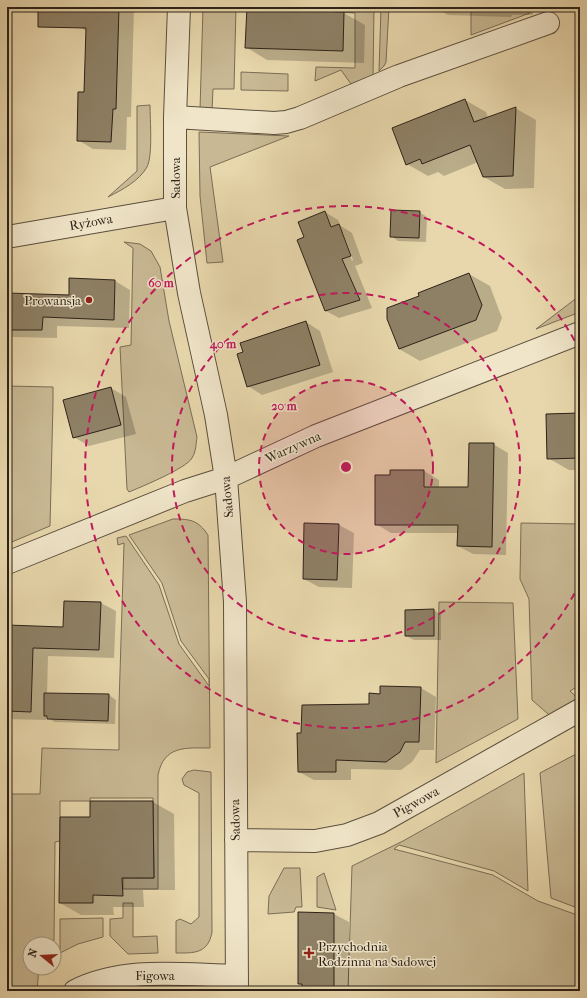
<svg xmlns="http://www.w3.org/2000/svg" width="587" height="998" font-family="'IM FELL French Canon',serif">
  <style>
    .green { fill: #c8b893; stroke: #7a6d56 }
    .shadow { fill: #0003; fill-rule: evenodd }
    .building { fill: #8e8065; stroke: #2c2219 }
    .lines { fill: none; stroke-linecap: round; stroke-linejoin: round }
    .street-casing { stroke: #5b4f3e; stroke-width: 24 }
    .street { stroke: #f0e5c9; stroke-width: 22 }
    .ring { fill: none; stroke: #c2185b; stroke-width: 2; stroke-dasharray: 7 5 }
    .poi-dot { fill: #8f2418; stroke: #f0e5c9; stroke-width: 1.5 }
    .labels { text-anchor: middle; dominant-baseline: central; stroke-width: 3; stroke-linejoin: round; paint-order: stroke }
    .street-label { font-size: 13px; fill: #2c2219; stroke: #f0e5c9 }
    .poi-label { font-size: 13px; fill: #2c2219; stroke: #f0e5c9; text-anchor: end }
    .centre { fill: #c2185b; stroke: #f0e5c9; stroke-width: 2 }
    .ring-label { font-size: 12px; text-anchor: middle; font-weight: bold; fill: #c2185b; stroke: #f0e5c9; stroke-width: 3; stroke-linejoin: round; paint-order: stroke }
  </style>
  <rect width="100%" height="100%" fill="#e8d7ac"/>
  <filter id="stains"><feTurbulence type="fractalNoise" baseFrequency=".005" numOctaves="4"/><feColorMatrix values="0 0 0 0 .2 0 0 0 0 .09 0 0 0 0 .02 0 0 0 .5 -.17"/></filter>
  <radialGradient id="worn" r=".72"><stop offset=".6" stop-color="#630" stop-opacity="0"/><stop offset="1" stop-color="#630" stop-opacity=".3"/></radialGradient>
  <path class="green" d="M203,7H236L234,89H213L212,111L200,110Z
    M318,7H374L373,76L351,84L341,70L315,81L316,67L355,68V13L317,11Z
    M381,7H389L386,62L384,66L379,71Z
    M471,7H530V13L471,35Z
    M241,72L288,74V91L241,90Z
    M150,105C150,120 153,155 147,167C139,181 122,190 108,197L137,171V106Z
    M199,132L289,136L210,167L223,262L207,263L200,196Z
    M124,242L140,244L151,251L160,267L169,321L197,437C196,444 196,452 192,458C187,468 141,487 129,492L127,489L120,347L131,345L133,248Z
    M580,298V312L536,329L574,300Z
    M7,386L53,387V403L50,526L7,544Z
    M173,519C190,519 198,520 208,535L210,748C186,748 164,745 158,775V889H123V878H154L153,798H90V801H60V841L55,842L54,942L30,944V968H39L37,991H7V794H40L42,748L119,750V705L124,543L118,545L117,538L126,536L159,585L179,644L209,686V679L181,641L162,583L129,535Z
    M521,523L580,524V685L570,691L580,700L555,720L532,700L529,599L520,579Z
    M439,602L513,603L518,719L436,763Z
    M580,752V909L551,898L540,773Z
    M194,770L211,772L212,932C208,954 194,953 176,953V921L180,919L191,924L199,917V793L184,785L182,779L187,772Z
    M524,773L528,891L494,871L399,845L394,849L493,875L538,901L580,916V991H348L352,866L403,841Z
    M284,868H300L302,907H296L294,912L268,914L269,896Z
    M324,873L336,910L317,907V877Z
    M123,903H133V937L157,936L158,953L128,954L110,936V919L123,918Z
    M103,918V937L78,944L60,953V919Z"/>
  <path class="shadow" d="M82,7H134L131,117H127L126,150L93,149L78,140L84,93L87,31L81,28Z
    M248,7H339V13H344L365,25L364,63L267,60L246,47Z
    M434,7H533V15H512L511,17L448,15Z
    M465,100L486,112L488,118L515,108L536,120L534,188L505,189L484,177L478,162L444,176L438,172L428,176L407,164Z
    M325,212L338,220L341,226L352,233L363,263L355,266L372,308L339,318L326,311L306,238ZM341,233H343L353,260L352,261Z
    M419,212L427,217L426,242L398,241L391,236Z
    M469,274L490,286L502,318L497,331L420,361L399,349L420,297Z
    M115,281L130,290L129,328L57,326V338L13,337L7,334V294L70,296Z
    M306,322L320,331L333,372L262,395L248,386Z
    M111,388L126,397L136,434L89,446L74,437Z
    M580,409V478L577,476V470H569L548,458L580,414Z
    M493,444L508,453L506,555L473,554L458,546L459,533H391L376,524L391,476L424,471L439,480V488H469Z
    M339,525L354,533L352,588L319,587L304,579Z
    M101,603L116,611L114,658L48,656L47,694L109,695L116,700L115,724L55,722L46,717V720L7,719V626L64,628Z
    M434,610L441,615V640H414L406,636Z
    M421,688L436,697L434,750H420L412,762L401,770L351,769V780H314L299,772L370,705Z
    M153,802L174,814L175,890H143L144,907H113L114,915H81L60,903L91,818Z
    M334,914L349,922V991H303V986L299,984Z"/>
  <path class="building" d="M38,7H119L116,109H113L111,142L77,141L78,92H84L86,28L38,27Z
    M247,7H318L317,11L344,12L343,51L245,48Z
    M465,99L474,122L516,107L513,176L483,177L470,145L422,164L420,159L406,165L392,128Z
    M391,210L420,211L419,238L390,237Z
    M325,211L331,227L339,224L351,256L342,259L360,300L325,311L297,240L304,237L298,222Z
    M469,273L482,305L476,320L399,349L387,319V308L419,296L418,293Z
    M69,278L115,280L114,320L43,317L42,330H7V293L69,295Z
    M306,321L320,365L247,387L237,354L243,352L240,343Z
    M111,387L121,425L73,438L63,400Z
    M580,413V458L547,459L546,414Z
    M469,443H494L492,547L457,546L458,525H375V475H390V470H424V487H468Z
    M304,523L339,524L337,580L303,579Z
    M64,601L101,602L99,650L33,648L31,712L7,711V625L63,627Z
    M434,609V636H405V610Z
    M380,686L421,687L419,742H405L400,752L386,762L336,760V772H298L297,733H301L302,705L369,704V693L380,694Z
    M44,693L109,694L108,721L47,719V716H44Z
    M90,801H153L154,878H122L123,896L93,895V903H59L60,817H90Z
    M298,912L334,913V991H302V984H298Z"/>
  <g class="lines">
    <defs>
      <path id="street" d="M179,7L175,117V208L189,293L216,415L226,478L235,602L237,991
        M175,117L274,123L286,122L300,118L399,76L548,23
        M7,237L175,208
        M7,563L185,491L226,478L316,436L580,333
        M236,840L315,841L347,835L379,823L580,710
        M75,991C125,966 182,975 237,976"/>
    </defs>
    <use href="#street" class="street-casing"/>
    <use href="#street" class="street"/>
  </g>
  <circle cx="346" cy="467" r="87" fill="#c2185b" fill-opacity=".12"/>
  <g class="ring">
    <circle cx="346" cy="467" r="87"/>
    <circle cx="346" cy="467" r="174"/>
    <path d="M580 583A261 261 0 1 1 580 351"/>
  </g>
  <g class="poi-dot">
    <circle cx="89" cy="300" r="4"/>
    <path d="M307 947h4v4h4v4h-4v4h-4v-4h-4v-4h4z"/>
  </g>
  <g class="labels">
    <g class="street-label">
      <text transform="translate(175 178) rotate(-90)">Sadowa</text>
      <text transform="translate(91 222) rotate(-10)">Ryżowa</text>
      <text transform="translate(293 447) rotate(-24)">Warzywna</text>
      <text transform="translate(227 497) rotate(-95)">Sadowa</text>
      <text transform="translate(416 802) rotate(-29)">Pigwowa</text>
      <text transform="translate(235 820) rotate(-91)">Sadowa</text>
      <text x="155" y="975">Figowa</text>
    </g>
    <g class="poi-label">
      <text x="81" y="300">Prowansja</text>
      <text x="318" y="946" text-anchor="start">Przychodnia<tspan x="318" dy="15">Rodzinna na Sadowej</tspan></text>
    </g>
  </g>
  <circle cx="346" cy="467" r="6" class="centre"/>
  <g class="ring-label">
    <text x="161" y="287">60 m</text>
    <text x="223" y="348">40 m</text>
    <text x="284" y="410">20 m</text>
  </g>
  <rect width="587" height="998" fill="none" stroke="#e8d7ac" stroke-width="24"/>
  <rect x="8" y="8" width="571" height="982" fill="none" stroke="#2c2219" stroke-width="2"/>
  <rect x="12" y="12" width="563" height="974" fill="none" stroke="#2c2219"/>
  <g transform="translate(42 956) rotate(288)"><circle r="19" fill="#f0e5c9" stroke="#a29783"/>
  <path d="M0-3L7 15L0 10L-7 15Z" fill="#8f2418"/>
  <text y="-6" font-size="11" font-weight="bold" text-anchor="middle" fill="#2c2219">N</text>
  </g>
  <rect width="100%" height="100%" filter="url(#stains)"/>
  <rect width="100%" height="100%" fill="url(#worn)"/>
</svg>
